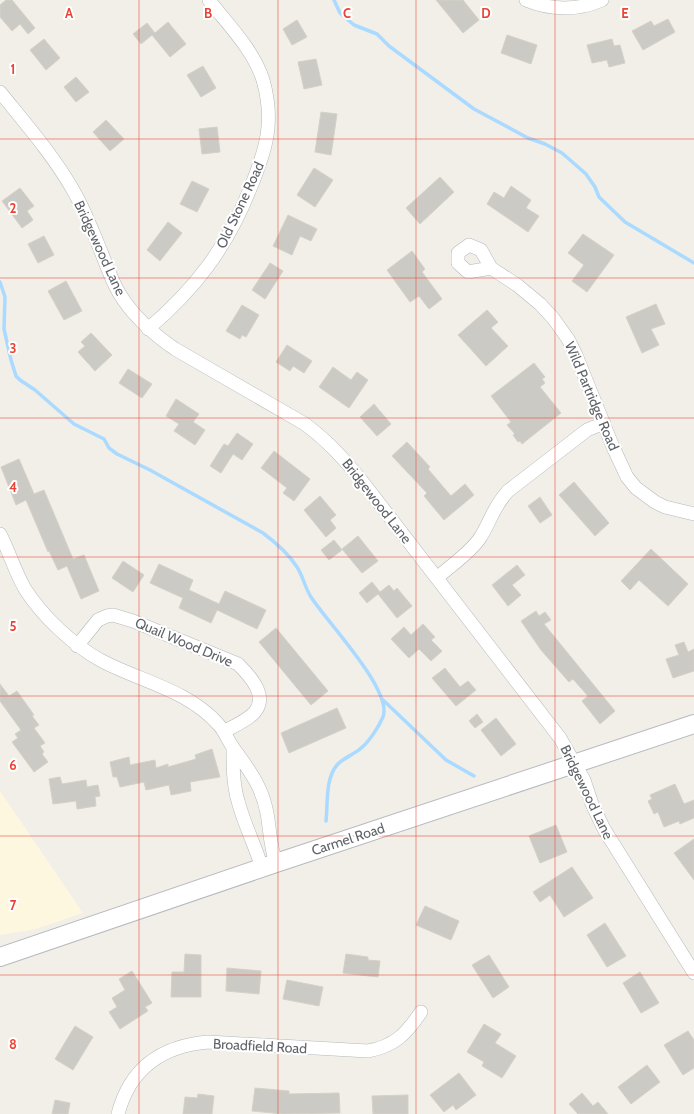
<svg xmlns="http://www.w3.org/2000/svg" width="694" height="1114" font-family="Cabin,sans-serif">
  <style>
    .commercial { fill: #fef7e0 }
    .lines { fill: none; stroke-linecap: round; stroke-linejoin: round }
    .stream { stroke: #aadaff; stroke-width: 3.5 }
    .building { fill: #cccac5; stroke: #d6d1c6 }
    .street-casing { stroke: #b5b8bc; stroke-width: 14 }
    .secondary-casing { stroke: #b6babf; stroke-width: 20 }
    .street { stroke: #fff; stroke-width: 13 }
    .secondary { stroke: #fff; stroke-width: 18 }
    .grid { fill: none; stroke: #ea4335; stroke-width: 1; stroke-opacity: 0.55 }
    .labels { text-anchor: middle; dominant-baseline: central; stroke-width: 4; stroke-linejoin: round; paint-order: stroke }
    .street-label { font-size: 14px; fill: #5f6368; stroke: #fff }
    .grid-label { font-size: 13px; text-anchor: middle; font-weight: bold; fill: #ea4335; stroke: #fff; stroke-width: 4; stroke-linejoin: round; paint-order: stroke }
  </style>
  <rect width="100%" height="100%" fill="#f1efe8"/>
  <path class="commercial" d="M0,791L83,913L36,929L0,935Z"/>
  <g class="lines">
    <path class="stream" d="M334,0L340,13L354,25L377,34L389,46L474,109L528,138L545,144L562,153L586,174L595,187L599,197L625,222L694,263
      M0,282L5,297L4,329L11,360L16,376L20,380L35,390L74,424L104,439L109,448L117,454L150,470L263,533C275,542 288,553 297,567C303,576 305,588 311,597C326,621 393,690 383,717C378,728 369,742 360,749C353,755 343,758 337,765C325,779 328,804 326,821
      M382,699L446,760L474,776"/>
  </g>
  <path class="building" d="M6,0H12L35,28L28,34L20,24L12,31L0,17V5Z
    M436,0H463L479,20L463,33Z
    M668,19L675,32L643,50L632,31L651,21L654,26Z
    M297,20L307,37L292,45L283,29Z
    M168,22L186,44L170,57L152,35L141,44L133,34L147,23L155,33Z
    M507,35L537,45L531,64L501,53Z
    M44,39L60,58L46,70L30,50Z
    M612,39L614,46L620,45L625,63L609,67L607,60L592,63L587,45Z
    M316,59L322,85L304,89L298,62Z
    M203,66L216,88L201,97L187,75Z
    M76,77L89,92L76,102L64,87Z
    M321,112L337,114L331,155L315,152Z
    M106,120L124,139L110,151L93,132Z
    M217,127L220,152L202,154L199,129Z
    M314,168L333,180L315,207L297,195Z
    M440,177L454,192L420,224L406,208Z
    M192,181L209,189L197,212L180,204Z
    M511,186L531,200L526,208L539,216L528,232L487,204L494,192L504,198Z
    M20,188L34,206L27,211L33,220L22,228L2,201Z
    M288,215L317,229L311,241L300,236L292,255L273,246Z
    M168,222L182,233L160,261L147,250Z
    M583,234L614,255L587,292L572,281L584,265L568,253Z
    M44,236L54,255L38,263L28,244Z
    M412,251L425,269L422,272L442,299L429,309L419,296L410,302L387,270Z
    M270,263L283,271L265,299L252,290Z
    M66,281L82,311L64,320L48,291Z
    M656,304L665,324L651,329L659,345L642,353L626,317Z
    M242,305L259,315L246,337L242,335L240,339L226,331Z
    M487,310L498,322L491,328L508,346L486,366L458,335Z
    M91,333L112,355L95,371L78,352L85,346L81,342Z
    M287,345L312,361L304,373L293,366L290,371L276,362Z
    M534,363L545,377L542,379L545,383L540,387L561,413L522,444L520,441L518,442L513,435L515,434L507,425L511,422L491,396Z
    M333,367L351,380L357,372L368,380L349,408L319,387Z
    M128,369L152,384L142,398L119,383Z
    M176,399L199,414L193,422L205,430L195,445L174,431L179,424L166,416Z
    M374,404L391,424L377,436L360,417Z
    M237,433L253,444L242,460L233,454L221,473L210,466L224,444L228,446Z
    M407,442L430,467L428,469L451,496L465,484L474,495L444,520L424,496L427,493L392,456Z
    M274,451L310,479L294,501L283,493L287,488L261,468Z
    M19,459L34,494L44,490L73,559L84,555L99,591L81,599L67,566L58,570L49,551L48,552L26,500L16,505L1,467Z
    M574,482L609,523L595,536L559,495Z
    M320,496L336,515L330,520L336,528L326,537L304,510Z
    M540,497L552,515L540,523L528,506Z
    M358,536L378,561L362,573L342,549Z
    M334,540L342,550L329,560L321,550Z
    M651,549L688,584L668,606L639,580L630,590L621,581Z
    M123,561L144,575L133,592L112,578Z
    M159,564L193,580L189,590L219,604L225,591L266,610L257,629L217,610L211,623L179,608L183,598L150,583Z
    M517,565L525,575L512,585L521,595L508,606L492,585Z
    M372,582L380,592L389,585L394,591L397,588L412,606L397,618L378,594L367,603L359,593Z
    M536,611L539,616L545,612L551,620L544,624L615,711L600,724L582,701L588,696L573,679L569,682L541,650L521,621Z
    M423,624L435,637L431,640L442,651L431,661L419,649L409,658L391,639L404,627L411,635Z
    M276,628L328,691L311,705L259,642Z
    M684,642L688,652L694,649V671L673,678L666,659L679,655L675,645Z
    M445,668L460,687L468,681L476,690L456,706L432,678Z
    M0,684L9,696L17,691L34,715L32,716L39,725L34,728L45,743L40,746L44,752L42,754L48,762L34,772L12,742L18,738L15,734L21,730L0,701Z
    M337,708L346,728L289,753L281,733Z
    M477,714L483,722L475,728L469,721Z
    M496,718L516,744L501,756L481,730Z
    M212,749L220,777L190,782L191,791L171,795L169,785L146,790L144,782L120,787L117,777H113L110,762L129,757L130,765L155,760L156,768L168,764V767L196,759L195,755Z
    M60,777L62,784L86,780L87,787L98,785L100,796L95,797L96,806L77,809L76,801L53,804L49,779Z
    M675,784L684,804L694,800V818L680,824L679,821L664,827L658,812L654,814L648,801L652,799L650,795Z
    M556,825L567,852L540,863L529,836Z
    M694,839V880L674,853Z
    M572,867L593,898L564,917L550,895L540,902L533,892Z
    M425,906L459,921L451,940L416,925Z
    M605,923L626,956L607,967L587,935Z
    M185,954L201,955V997H171L172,972H184Z
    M346,954L368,957V960L380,961L378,977L343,973Z
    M489,955L509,987L493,998L472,965Z
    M227,968L261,971L259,994L226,991Z
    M132,971L152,1003L145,1007L148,1011L120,1029L109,1012L117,1007L112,998L125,990L119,979Z
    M640,972L659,1003L641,1013L623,983Z
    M287,980L323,987L319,1006L283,999Z
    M484,1024L501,1034L495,1043L516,1056L502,1078L482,1066L484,1062L467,1052Z
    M75,1026L93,1037L73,1070L55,1059Z
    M688,1031L694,1040V1068L683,1075L664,1045Z
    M647,1065L660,1082L631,1104L618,1087Z
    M459,1073L476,1095L456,1110L453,1105L444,1112L430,1095Z
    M255,1088L289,1091V1094L339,1093L340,1113L283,1114L252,1111Z
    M582,1093L593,1106L598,1102L608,1114H578L569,1104Z
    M198,1094L214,1096L212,1114H183L185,1097L197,1098Z
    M408,1095V1114H373L372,1096Z
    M55,1100L70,1103L68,1114H52Z"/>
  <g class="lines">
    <defs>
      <path id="street" d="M526,0C550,10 578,11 602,0
        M0,92C25,123 53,155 73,190C85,211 93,232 102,254C107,267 112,281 119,293C133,316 153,334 175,349L305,424C329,442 346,461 365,485L560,738L584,780L592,804L604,829L694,973
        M491,268L468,272L458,263V253L469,245L481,250L491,268L517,285L540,304L553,318L568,339L576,355L613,447L627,477L636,488L655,502L665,507L694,514
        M148,329C196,288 227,247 250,189C266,150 275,122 263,80C253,49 228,25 209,0
        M0,534C9,551 15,572 25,589C42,616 74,646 102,661C140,681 188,690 218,724C225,731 228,741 234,749C249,770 262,786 267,813C270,830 270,846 276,863
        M437,578C450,566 470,553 480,538C491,521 493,507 508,491L587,430L604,423
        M77,646L98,620L107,616L113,615L133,621L238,664C250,676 269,696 254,713C246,721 234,726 225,731
        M233,748C233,765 233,784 238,801C244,824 255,845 262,868
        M118,1114C130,1068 162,1046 208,1042L368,1051C395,1046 406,1034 421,1012"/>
      <path id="secondary" d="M0,957L276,863L694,724"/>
    </defs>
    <use href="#street" class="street-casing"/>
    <use href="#secondary" class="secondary-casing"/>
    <use href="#street" class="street"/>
    <use href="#secondary" class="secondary"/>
  </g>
  <path class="grid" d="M139,0V1114M278,0V1114M416,0V1114M555,0V1114M0,139H694M0,278H694M0,418H694M0,557H694M0,696H694M0,836H694M0,975H694"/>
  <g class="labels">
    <g class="street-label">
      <text transform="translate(240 205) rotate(-65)">Old Stone Road</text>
      <text transform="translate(100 248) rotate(65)">Bridgewood Lane</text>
      <text transform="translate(592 396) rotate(67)">Wild Partridge Road</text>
      <text transform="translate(377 501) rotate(52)">Bridgewood Lane</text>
      <text transform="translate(184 642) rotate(23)">Quail Wood Drive</text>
      <text transform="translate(587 792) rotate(64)">Bridgewood Lane</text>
      <text transform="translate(348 839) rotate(-18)">Carmel Road</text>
      <text transform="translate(260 1046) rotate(3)">Broadfield Road</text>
    </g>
  </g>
  <g class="grid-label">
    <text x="69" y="18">A</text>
    <text x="208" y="18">B</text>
    <text x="347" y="18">C</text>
    <text x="486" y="18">D</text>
    <text x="625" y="18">E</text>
    <text x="13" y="74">1</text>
    <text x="13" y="213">2</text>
    <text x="13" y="353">3</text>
    <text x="13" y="492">4</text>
    <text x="13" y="631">5</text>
    <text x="13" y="770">6</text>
    <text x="13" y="910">7</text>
    <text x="13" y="1049">8</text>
  </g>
</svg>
